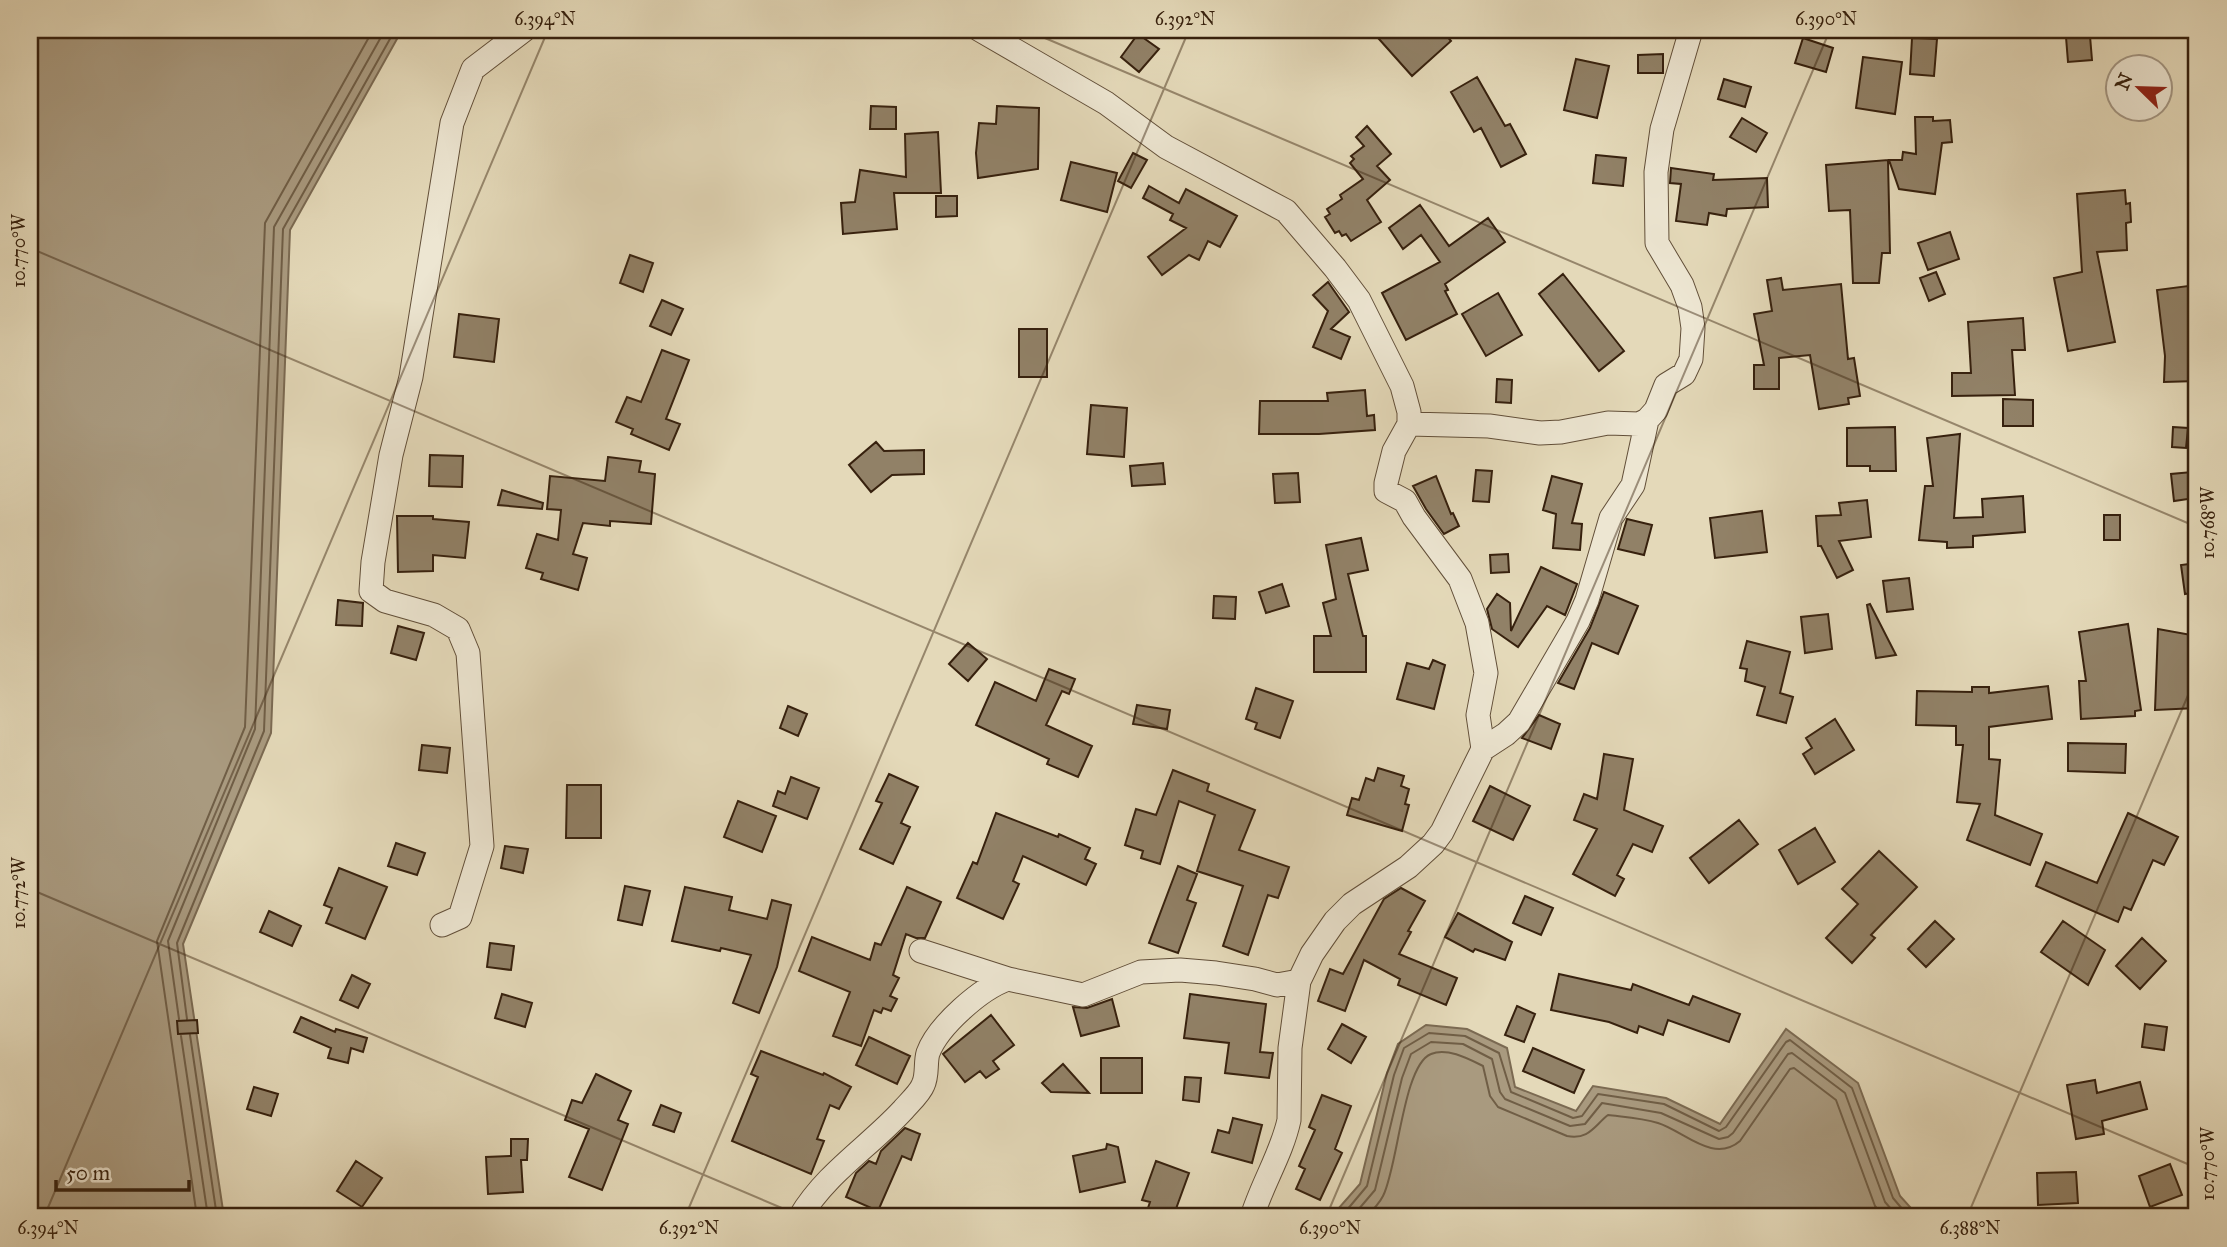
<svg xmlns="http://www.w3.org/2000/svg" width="2227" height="1247" font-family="'IM FELL Great Primer',serif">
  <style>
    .water { fill: #a99a7f; stroke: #7b6a52; stroke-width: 2 }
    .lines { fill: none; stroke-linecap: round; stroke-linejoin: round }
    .shore { stroke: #705e46; stroke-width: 2 }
    .building { fill: #918167; stroke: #37210e; stroke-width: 2 }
    .minor-casing { stroke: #624f39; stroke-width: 25 }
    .minor { stroke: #ede6d2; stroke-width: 23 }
    .ticks { fill: none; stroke: #37210e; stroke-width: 2; stroke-opacity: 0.45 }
    .neatline { fill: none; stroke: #37210e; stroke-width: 2.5 }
    .ticks-label { font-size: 18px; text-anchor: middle; fill: #37210e }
  </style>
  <rect width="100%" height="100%" fill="#e4d9b9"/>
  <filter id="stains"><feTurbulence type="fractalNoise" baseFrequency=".00286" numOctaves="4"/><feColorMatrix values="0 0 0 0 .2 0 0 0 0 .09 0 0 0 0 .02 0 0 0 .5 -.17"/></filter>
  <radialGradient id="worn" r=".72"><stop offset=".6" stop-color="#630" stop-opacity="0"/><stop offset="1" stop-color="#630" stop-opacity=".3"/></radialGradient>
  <path class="water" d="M30,30H402L290,230L271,733L183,944L224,1217H30Z
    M1426,1025L1467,1029L1507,1048L1515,1087L1576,1111L1593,1086L1666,1098L1720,1124L1786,1029L1858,1083L1900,1196L1919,1217H1331L1360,1184L1387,1073L1398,1044Z"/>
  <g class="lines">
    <path class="shore" d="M179,1019L168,941L255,729L274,227L385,30
      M187,1019L177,943L264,731L283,229L395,30
      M190,1035L217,1217
      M181,1036L208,1217
      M197,1217L157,941L245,727L265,223L373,30
      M1341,1217L1367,1186L1394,1075L1404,1048L1429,1033L1465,1036L1499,1053L1511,1092L1573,1118L1582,1116L1598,1094L1664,1104L1719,1131L1726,1127L1786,1042L1790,1040L1852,1088L1893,1198L1909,1217
      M1352,1217L1375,1190L1402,1078L1411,1054L1431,1042L1463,1044L1492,1059L1500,1092L1505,1099L1570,1126L1585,1124L1602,1103L1661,1113L1719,1139L1728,1137L1733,1133L1788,1054L1792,1053L1845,1093L1885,1202L1898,1217
      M1366,1217C1372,1211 1379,1204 1383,1196C1398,1167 1403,1065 1431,1054C1447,1047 1469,1059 1483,1066L1490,1096L1498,1107L1567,1136C1589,1140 1594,1126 1608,1115C1624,1117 1642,1118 1658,1123C1684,1131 1713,1164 1740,1141L1790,1069L1794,1068L1836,1100L1875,1206L1884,1217"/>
  </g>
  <path class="building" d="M1389,30H1442L1451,41L1412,76L1379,39Z
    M1138,34L1159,49L1139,72L1121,57Z
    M2090,36L2092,60L2068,62L2066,37Z
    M1803,38L1833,48L1826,72L1795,63Z
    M1912,38L1937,39L1934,76L1910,74Z
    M1663,54V73H1638V55Z
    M1863,57L1902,62L1895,114L1856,108Z
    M1576,59L1609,66L1597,118L1564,110Z
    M1477,77L1505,126L1510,124L1526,154L1501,167L1481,128L1474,132L1451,92Z
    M1724,79L1751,87L1745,107L1718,99Z
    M871,106L896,107V129H870Z
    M997,106L1039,108L1038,169L978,178L976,153L979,123L996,124Z
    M1915,117H1933V121L1950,120L1952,142L1942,143L1935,194L1899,189L1889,160H1902L1903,152L1916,154Z
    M1742,118L1767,133L1756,152L1730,137Z
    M1367,126L1391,154L1377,166L1390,180L1367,200L1381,222L1351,241L1346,234L1342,236L1339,231L1335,233L1325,217L1330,214L1327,209L1342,199L1340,195L1363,179L1350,163L1354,159L1351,156L1364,146L1356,137Z
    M938,132L941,193H894L897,229L843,234L841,203L855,202L860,170L906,177L905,134Z
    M1133,153L1147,160L1131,188L1118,181Z
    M1596,155L1626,158L1623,186L1593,183Z
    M1888,160L1890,253H1882L1879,283H1853L1850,210L1829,211L1826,165Z
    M1071,162L1117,173L1107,212L1061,200Z
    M1671,168L1714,174L1713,180L1767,178L1768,207L1727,209L1726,216L1709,213L1707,225L1676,221L1681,184L1670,183Z
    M1149,186L1179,203L1186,189L1237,216L1220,247L1208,241L1199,260L1189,255L1162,275L1148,257L1186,228L1170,220L1173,214L1143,198Z
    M2125,190L2126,204L2130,203L2131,222L2126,223L2127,250L2097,252L2115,342L2068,351L2054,278L2082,272L2077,194Z
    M936,196H957V216L936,217Z
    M1420,205L1449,246L1488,218L1505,242L1445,284L1448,290L1445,291L1457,314L1406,340L1382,293L1440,262L1421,235L1403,249L1389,228Z
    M1950,232L1959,259L1928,270L1918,243Z
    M630,255L653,263L643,292L620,283Z
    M1936,272L1945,294L1929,301L1920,278Z
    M1563,274L1624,351L1599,371L1539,294Z
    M1781,278L1783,290L1841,284L1848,359L1854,358L1860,396L1848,398L1849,404L1819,409L1810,355L1779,358V389H1754V365H1764L1754,314L1772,311L1767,280Z
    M1328,282L1349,312L1331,329L1350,337L1341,359L1313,347L1328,311L1313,295Z
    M2188,286L2197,355V381L2164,382L2165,356L2157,290Z
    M1498,293L1522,335L1486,356L1462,314Z
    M662,300L683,309L671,335L650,326Z
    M459,314L499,319L494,362L454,357Z
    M2023,318L2025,350H2012L2015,395L1952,396V373H1971L1968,322Z
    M1019,329H1047V377H1019Z
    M662,350L689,360L666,419L680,424L669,450L631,434L633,429L616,422L627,397L641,402Z
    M1497,379L1512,380L1511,403L1496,402Z
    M1365,390L1367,416L1374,415L1375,430L1319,434H1259L1260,401H1328L1327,393Z
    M2003,399L2033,400V426H2003Z
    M1091,405L1127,408L1124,457L1087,454Z
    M1895,427L1896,471H1870V466H1847V428Z
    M2173,427L2188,428L2186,448L2172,447Z
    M1960,434L1954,518L1983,517L1982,499L2023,496L2025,532L1973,536V547L1947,548V542L1919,540L1925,486H1933L1927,438Z
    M876,442L884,451L924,450V474L892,475L871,492L849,465Z
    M430,455L463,456L462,487L429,486Z
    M608,457L641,461L639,472L655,474L651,524L610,521V526L583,523L573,554L587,558L578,590L541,579L543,573L526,568L537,534L558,540L561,510L547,509L550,476L605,481Z
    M1163,463L1165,484L1132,486L1130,466Z
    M1476,470L1492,471L1489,502L1473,501Z
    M2192,472L2195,498L2174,501L2171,474Z
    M1298,473L1300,502L1275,503L1273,474Z
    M1436,476L1451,514L1453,513L1459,526L1444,534L1426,509L1413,486Z
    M1552,476L1582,484L1572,523L1582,524L1580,550L1553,548L1556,514L1543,510Z
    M502,490L543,503L542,509L498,505Z
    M1867,500L1871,537L1839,541L1853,570L1837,578L1821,546H1818L1816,516L1841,515L1839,503Z
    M1762,511L1767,552L1715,558L1710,518Z
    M2104,515H2120V540H2104Z
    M397,516H433V519L469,522L465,558L433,555V571L398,572Z
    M1627,519L1652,525L1644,555L1618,549Z
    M1361,538L1368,570L1348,574L1363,636H1366V672H1314V636H1331L1323,603L1336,599L1326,545Z
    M1508,554L1509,572L1491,573L1490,555Z
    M2197,563V592L2185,594L2181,565Z
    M1541,567L1577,584L1565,615L1547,606L1518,647L1492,629L1487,609L1497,594L1510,603L1511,631Z
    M1909,578L1913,609L1887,612L1883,581Z
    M1282,584L1289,606L1266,613L1259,592Z
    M1604,592L1638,606L1618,654L1592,643L1574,689L1558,683L1590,628Z
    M1214,596L1236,597L1235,619L1213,618Z
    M338,600L363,603L362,626L336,625Z
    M1870,604L1896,655L1876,658L1867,605Z
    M1828,614L1832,649L1805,653L1801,617Z
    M2128,624L2141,710L2135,711V716L2081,719L2079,681H2086L2079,632Z
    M398,626L424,633L416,660L391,653Z
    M2158,629L2197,636V708L2155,710Z
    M1747,641L1790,652L1780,693L1793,697L1786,723L1757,715L1765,687L1745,681L1747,669L1740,668Z
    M968,643L987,659L968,681L949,664Z
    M1433,660L1445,665L1434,709L1397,699L1407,663L1429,669Z
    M1049,669L1075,679L1069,694L1062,691L1046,725L1092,746L1078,777L1047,764L1049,759L976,725L995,682L1036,701Z
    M2048,686L2052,719L1989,727V759L2000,760L1995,815L2042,834L2030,865L1967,840L1980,804L1957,802L1963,745H1956V726L1916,725L1917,691L1972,692V687H1989V693Z
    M1256,688L1293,701L1280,738L1255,729L1257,723L1246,719Z
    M1137,705L1170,710L1167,729L1133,724Z
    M788,706L807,714L798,736L780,728Z
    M1539,715L1560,724L1551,749L1522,738Z
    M1835,719L1854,750L1815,774L1803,754L1812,748L1806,738Z
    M2068,743L2126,744L2125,773L2068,771Z
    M422,745L450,748L447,773L419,770Z
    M1604,754L1633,759L1624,810L1663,826L1652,852L1633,844L1617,875L1624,879L1615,896L1573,874L1597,829L1574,820L1584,794L1597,799Z
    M1378,768L1404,776L1401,786L1409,789L1405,804L1409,805L1402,831L1347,815L1352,798L1359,800L1366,778L1374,781Z
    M1173,770L1209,784L1207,791L1255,810L1239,850L1289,867L1278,898L1268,895L1248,955L1223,946L1243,886L1197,871L1215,815L1179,801L1160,864L1141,858L1143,851L1125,845L1136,809L1156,815Z
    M889,774L918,787L901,823L910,827L893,864L860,849L882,803L876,801Z
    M791,777L819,788L807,819L773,806L778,791L785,794Z
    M567,785H601V838H566Z
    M1490,786L1530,806L1513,840L1473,821Z
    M738,801L776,816L762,852L724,837Z
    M996,813L1058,837L1059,834L1090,848L1085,859L1096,864L1086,885L1023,856L1013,881L1019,884L1003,919L957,898L973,862L977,864Z
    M2128,813L2178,837L2164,865L2153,860L2131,910L2124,907L2118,922L2036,886L2046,862L2097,883Z
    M1739,820L1758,844L1709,883L1690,858Z
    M1815,828L1835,862L1798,884L1779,850Z
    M396,843L425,853L417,875L388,866Z
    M505,846L528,849L523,873L501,868Z
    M1879,851L1917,887L1871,935L1875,938L1852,963L1826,938L1858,904L1842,889Z
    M1178,866L1197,874L1187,900L1196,903L1178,953L1149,943Z
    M339,868L387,887L365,939L326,923L332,908L324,905Z
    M625,886L650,891L642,925L618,920Z
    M685,887L732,897L729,910L767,919L772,900L791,905L777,967L759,1013L733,1003L751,955L721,948L720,951L672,941Z
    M907,887L941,902L925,938H916L906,934L893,975L899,978L890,996L897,999L891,1011L883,1008L881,1013L874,1010L861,1046L833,1036L850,992L799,971L812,937L870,960L875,943L881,945Z
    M1401,888L1425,901L1408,931L1411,932L1399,954L1457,978L1446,1005L1398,985L1400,979L1364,960L1345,1011L1318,1001L1330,969L1343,974L1384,899Z
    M1525,896L1553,908L1541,935L1513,923Z
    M269,911L301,926L292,946L260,932Z
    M1458,913L1512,942L1505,960L1475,949L1473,952L1445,937Z
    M1935,921L1954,939L1926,967L1908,949Z
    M2063,921L2105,950L2088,985L2041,952Z
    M2142,938L2166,961L2140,989L2116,966Z
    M490,943L514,946L511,970L487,967Z
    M1559,974L1631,990L1633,984L1689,1005L1693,996L1740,1014L1729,1042L1668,1020L1663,1035L1639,1026L1637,1033L1609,1022L1551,1010Z
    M352,975L370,984L358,1008L340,1000Z
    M502,994L532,1003L525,1027L495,1018Z
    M1190,994L1266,1004L1260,1052L1273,1053L1269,1078L1225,1073L1229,1043L1184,1038Z
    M1112,999L1119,1026L1081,1036L1073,1007L1087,1008Z
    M1517,1006L1535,1014L1524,1042L1505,1035Z
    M991,1015L1014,1045L993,1061L999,1069L986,1078L980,1071L965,1082L943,1054Z
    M301,1017L335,1032L336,1029L367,1038L363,1052L351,1048L348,1063L328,1058L331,1048L294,1032Z
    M197,1020L198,1033L178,1034L177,1021Z
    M1342,1024L1366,1037L1351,1063L1328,1049Z
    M2145,1024L2167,1027L2164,1050L2142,1047Z
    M869,1037L910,1056L897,1084L856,1065Z
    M1533,1048L1584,1070L1574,1093L1523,1071Z
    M761,1051L823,1075L824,1073L851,1087L839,1109L830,1105L817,1139L824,1141L811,1174L732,1141L758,1077L751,1074Z
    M1101,1058H1142V1093H1101Z
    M1063,1064L1089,1093L1051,1092L1042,1083Z
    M596,1074L631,1091L618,1120L628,1124L602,1190L569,1177L589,1129L565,1120L572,1100L582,1103Z
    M1185,1077L1201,1078L1199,1102L1183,1100Z
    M2095,1080L2097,1093L2140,1082L2147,1109L2102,1121L2104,1134L2076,1139L2067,1085Z
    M254,1087L278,1094L271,1116L247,1109Z
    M1322,1095L1351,1106L1335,1149L1342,1153L1320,1200L1296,1189L1305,1169L1299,1166L1315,1130L1309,1127Z
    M661,1105L681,1113L674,1132L653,1125Z
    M1233,1118L1262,1125L1252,1163L1212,1152L1218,1130L1229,1133Z
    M905,1128L920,1134L911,1160L902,1156L878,1211L846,1197L856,1173L869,1161L876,1164L881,1151Z
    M511,1139H528L527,1160H521L523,1192L488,1194L486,1157L511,1156Z
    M1107,1144L1118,1147L1125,1182L1080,1192L1073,1156L1106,1149Z
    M356,1161L382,1178L362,1207L337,1191Z
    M1156,1161L1189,1173L1173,1217H1145L1150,1202L1142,1200Z
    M2170,1164L2182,1195L2150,1207L2139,1176Z
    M2076,1172L2078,1203L2038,1205L2037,1173Z"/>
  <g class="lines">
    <defs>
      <path id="minor" d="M980,30L1106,103L1166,147L1286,211L1335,268L1359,300L1402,386L1409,412V424L1394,451L1386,483V491L1405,501L1414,517L1460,579L1477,623L1486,673L1478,715L1483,749L1442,832L1433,844L1408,867L1352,904L1335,921L1312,954L1299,981L1290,1048L1289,1120C1282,1153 1262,1184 1252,1217
        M1409,424L1489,426L1540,433L1561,432L1608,423L1639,424L1647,420L1656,410L1666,385L1684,374L1691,359L1693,328L1690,307L1682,285L1657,243L1656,172L1662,129L1691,30
        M1483,749L1506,734L1519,722L1578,621L1587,600L1611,518L1633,485L1647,420
        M442,925L460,917L482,846L468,653L458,629L434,615L385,601L371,591L373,562L391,455L411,377L452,123L473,69L524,30
        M921,951L1008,979
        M800,1217C826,1173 869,1147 903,1110C909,1103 920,1093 923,1085C928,1075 925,1063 928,1053C938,1026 981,988 1008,979L1083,995L1141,972L1180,970L1216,973L1255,979L1277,985L1299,981"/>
    </defs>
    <use href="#minor" class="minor-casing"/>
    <use href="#minor" class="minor"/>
  </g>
  <path class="ticks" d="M1026,30L2197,527M30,248L2197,1168M30,889L803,1217M44,1217L548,30M685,1217L1189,30M1326,1217L1830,30M1967,1217L2197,674"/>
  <rect width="2227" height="1247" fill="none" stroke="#e4d9b9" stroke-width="77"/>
  <g transform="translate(2139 88) rotate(293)"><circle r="33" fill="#ede6d2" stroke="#a49784" stroke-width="2"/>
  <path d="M0-5L12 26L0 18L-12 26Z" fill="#8f2418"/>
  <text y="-10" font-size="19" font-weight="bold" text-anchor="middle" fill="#37210e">N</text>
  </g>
  <path d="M56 1180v10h133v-10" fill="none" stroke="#37210e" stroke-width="3.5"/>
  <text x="66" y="1180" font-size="21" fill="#37210e" stroke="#ede6d2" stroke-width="5" paint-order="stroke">50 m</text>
  <rect x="38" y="38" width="2150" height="1170" class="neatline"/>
  <g class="ticks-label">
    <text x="545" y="25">6.394°N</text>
    <text x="1185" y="25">6.392°N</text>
    <text x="1826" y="25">6.390°N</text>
    <text transform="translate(19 251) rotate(-90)" y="6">10.770°W</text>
    <text transform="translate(2208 523) rotate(-90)" y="6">10.768°W</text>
    <text transform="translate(19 893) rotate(-90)" y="6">10.772°W</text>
    <text transform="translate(2208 1164) rotate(-90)" y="6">10.770°W</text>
    <text x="48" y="1234">6.394°N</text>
    <text x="689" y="1234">6.392°N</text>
    <text x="1330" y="1234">6.390°N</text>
    <text x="1970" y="1234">6.388°N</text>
  </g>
  <rect width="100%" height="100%" filter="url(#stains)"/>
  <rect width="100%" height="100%" fill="url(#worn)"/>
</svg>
